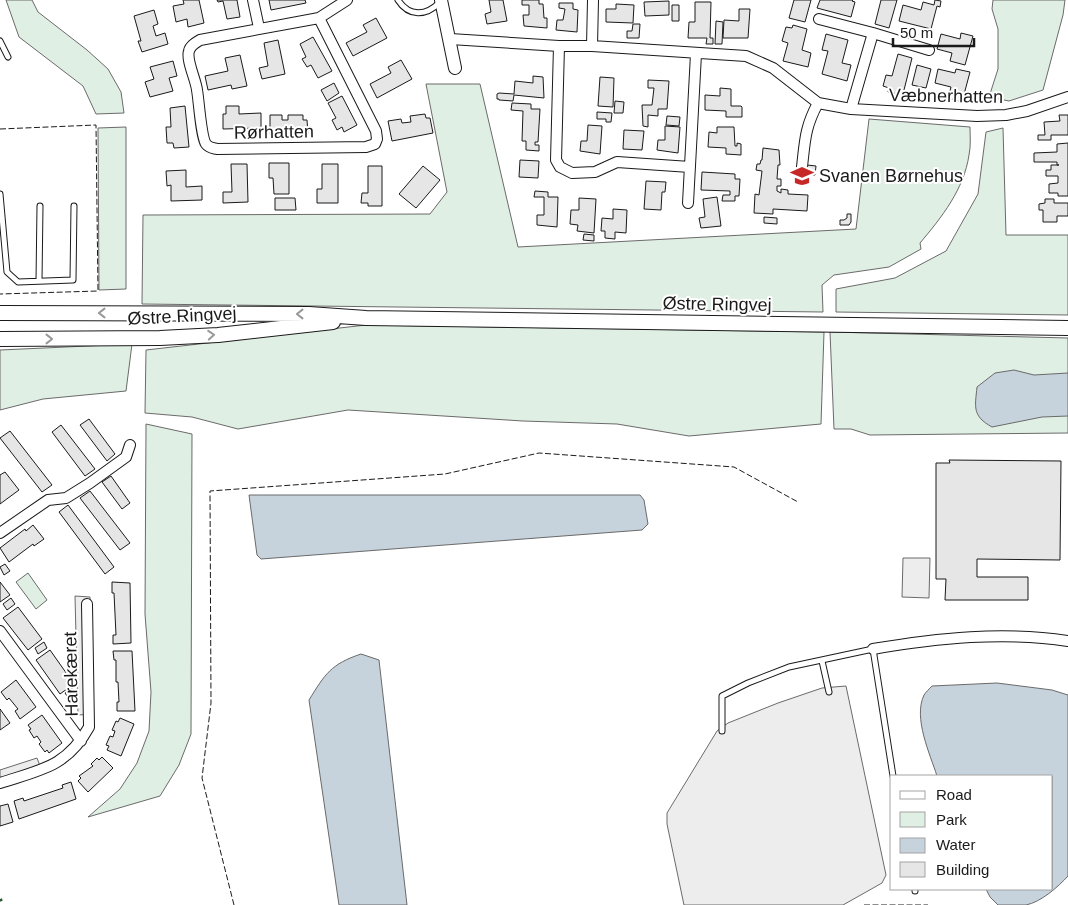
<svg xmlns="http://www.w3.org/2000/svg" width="1068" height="905" font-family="Arial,sans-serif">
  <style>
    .green { fill: #e0efe3; stroke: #6a6a6a }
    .parking { fill: #ededed; stroke: #6a6a6a }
    .water { fill: #c6d2dc; stroke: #6a6a6a }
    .building { fill: #e6e6e6; stroke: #1a1a1a }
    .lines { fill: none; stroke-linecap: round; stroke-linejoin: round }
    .service-casing { stroke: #1a1a1a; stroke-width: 7 }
    .minor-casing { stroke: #1a1a1a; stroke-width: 12 }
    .tertiary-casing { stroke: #1a1a1a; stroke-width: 14 }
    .secondary-casing { stroke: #1a1a1a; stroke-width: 16 }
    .service { stroke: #fff; stroke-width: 5 }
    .minor { stroke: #fff; stroke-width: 10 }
    .tertiary { stroke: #fff; stroke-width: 12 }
    .secondary { stroke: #fff; stroke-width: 14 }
    .hedge { stroke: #2b5a34; stroke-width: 4; stroke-dasharray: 2.5 4; stroke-linecap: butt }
    .fence { stroke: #1a1a1a; stroke-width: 1; stroke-dasharray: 6 2.5; stroke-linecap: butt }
    .oneway { stroke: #989898 }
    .labels { text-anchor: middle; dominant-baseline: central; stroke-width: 4; stroke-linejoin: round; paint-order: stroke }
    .street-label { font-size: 18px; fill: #1a1a1a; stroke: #fff }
    .poi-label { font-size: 18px; fill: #1a1a1a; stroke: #fff; text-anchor: start }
  </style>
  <rect width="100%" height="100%" fill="#fff"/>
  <path class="green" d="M6,0H32L38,12L87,50L108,69L121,92L124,113L96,114L83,86L19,37Z
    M993,0H1065L1063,15L1043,90L1009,101L989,97L998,69V29L992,9Z
    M426,84H480L518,247L856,229L869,119L970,127C970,136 971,146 969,155C964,189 942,217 920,243L921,249L889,267L834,275L822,285L823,312L142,304L143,215L430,214L447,192Z
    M126,127V289L99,290L98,128Z
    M1003,128L1006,235H1068V315L836,312V289L895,278L946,251L978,194L986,132Z
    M366,325L824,332L821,424L689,436L617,424L523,421L348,410L238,429L192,417L145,413L146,350Z
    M830,332L1068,338V433L870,435L851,429H834Z
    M132,344L126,391L43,399L0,410V350Z
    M146,424L192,434L191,734L179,765L160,796L88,817L120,789L137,763L149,731L151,692L145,614Z
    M28,573L47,600L36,609L16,582Z"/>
  <path class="parking" d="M903,558H930L929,598L902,597Z
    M75,596L90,597L93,714L78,715Z
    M846,686L886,875L882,883L843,905H684L667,824V813L717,731L728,723L778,703L822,688Z
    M37,758L42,771L0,787V770Z"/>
  <path class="water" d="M1014,370L1034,375L1068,373V416L1042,417L992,427C972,416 975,407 977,387L995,373Z
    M249,495H640L644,500L648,524L642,530L261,559L257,555Z
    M361,654L379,660L407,905H339L309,700C325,674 331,664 361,654Z
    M997,683L1052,690L1068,695V876C1058,887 1041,902 1026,905C1017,905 1007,905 998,905L990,897L986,889H1052V776H937C930,754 913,718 924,695C926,692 929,689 932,686Z"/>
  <path class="building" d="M183,0H199L204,23L188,27L187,19L176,22L173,6L184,4Z
    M217,0H237L240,17L227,19L223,1L218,2Z
    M269,0H305L306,3L271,10Z
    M489,0H503L507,21L487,24L485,14L491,12Z
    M522,0H539V4H543L544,18H547V28L524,26L523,15H529V5H522Z
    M794,0H811L805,22L789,18Z
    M820,0H853L852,1L855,2L851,17L817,8Z
    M881,0H897L889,28L875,24Z
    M935,0L941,1L940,7L937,6L931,29L899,21L903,5L921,10L923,2L934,5Z
    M669,1V15L645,16L644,2Z
    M695,2H711L710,38H713V44H706L707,38H688L689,22H695Z
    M559,3H573V9L578,10L577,32L556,30L557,20H563L565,9L559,8Z
    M616,4L634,5L633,23L606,22V9H616Z
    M672,5H679V21H672Z
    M739,9H750L748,38H723L724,20L739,21Z
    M154,10L158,24L153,26L156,36L165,33L168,44L142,52L138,41H141L134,16Z
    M376,18L387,38L353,56L346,43L367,32L363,25Z
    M716,21L723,22L722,44H715Z
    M633,24H640L639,38H627V31H632Z
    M793,25L807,29L802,50L811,53L808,67L783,61L788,43L782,41L786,27L792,28Z
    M961,33L973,36L965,65L950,61L952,53L937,49L941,34L960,39Z
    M826,34L848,40L842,63L851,65L847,81L822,74L828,51L822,50Z
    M313,37L332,71L318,78L311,65L307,67L302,59L306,57L300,44Z
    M278,40L285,74L262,79L259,68L268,66L264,43Z
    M898,54L912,58L903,94L906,95L904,100H901L903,95L888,92L889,88L883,86L886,75L892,76Z
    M240,55L247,86L232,89L231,85L208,90L205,76L228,71L225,58Z
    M401,60L412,79L377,98L370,84L391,73L388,67Z
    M173,61L177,76L169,78L173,91L150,97L145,82L154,79L150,67Z
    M917,65L931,69L926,88L912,85Z
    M938,69L955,73L956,69L970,72L962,102L948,98L951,87L935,83Z
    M533,76L543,77L544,98L514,95L513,101L499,100V99H497V94L499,93L514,94L515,81L533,83Z
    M600,77L614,78L613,107L598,106Z
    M648,80L669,81L667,109H658V116L648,115V127L643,126L642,105H652L654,88H648Z
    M334,83L339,93L327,101L321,90Z
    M720,88L731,89V106H741L742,107V117H726V111L705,110V95L720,96Z
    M342,96L357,125L344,132L342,127L337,130L332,120L336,118L328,103Z
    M615,101L624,102L623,113H614Z
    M512,103L531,104V109H540L538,142H535V145H539V151L526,150V141H522L523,111L511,110Z
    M185,106L189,147L174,148L173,143H167L166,127H171L170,108Z
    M226,106H239V114L261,113V128L223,129V114H226Z
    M597,112L612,113L611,122H606V119H597Z
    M425,114L426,118H430L433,133L392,141L388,121L401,119L402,123L411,122L410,116Z
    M270,115H282V120H288V115H303V120H307L308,134H270Z
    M1059,115H1068V135H1051V140H1038V135H1045L1044,122L1060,121Z
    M667,116L680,117L679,126L666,125Z
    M588,125L602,126L600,154L580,151L581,141H587Z
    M665,126L680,127L678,153L657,150L658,140H665Z
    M717,127H734L735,146H737V143L741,144V155L726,154V148L708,147L709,132L717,133Z
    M624,130L644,131L642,150L623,149Z
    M1068,143V196H1058V193H1049V184L1058,183V176H1046V170H1051V165H1059H1057V162H1034V153L1057,152V144Z
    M763,148L779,150L780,165H778L777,179H781V186H777V191L781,193V189L788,190V194L808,195L807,211L773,209V214L754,213L755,194L759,195L762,171L756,170L757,164H760L761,160H762Z
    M520,160L539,161L538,178L519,177Z
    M269,163H289V194H274L273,178H269Z
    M231,164H247L248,202L223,203V192H232Z
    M322,164H338V203H317V189H322Z
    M807,165L816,166L815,175L806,174Z
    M368,166H382V206H368V203H361L362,193H368Z
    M423,166L440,180L416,208L399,194Z
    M186,170V187L202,186V200L171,201V185L167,186L166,171Z
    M702,172L735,174V179H740L739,196H735V201H722L723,195H730V191L701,190Z
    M646,181L666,182L665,192H662L661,210L644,209Z
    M535,191L548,192V197H558L557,227L537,225V215H544V197H534Z
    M717,197L721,226L701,228L699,218L705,217L703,199Z
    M275,198H295L296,210H275Z
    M579,198L596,199L594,233L577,231L578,225L570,224L571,210H579Z
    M1045,199H1054V203H1068V216H1057V222H1043V210H1039V204L1045,203Z
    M613,209L627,210L626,233L615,232V239L605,238V231H601L602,218L613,219Z
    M847,214H851V222L849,225H840V220H844L847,218Z
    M764,217L777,218V224L764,223Z
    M584,234L594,235V241L583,240Z
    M89,419L115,454L107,461L80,425Z
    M61,425L95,469L85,476L52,432Z
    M10,431L52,485L42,492L0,438Z
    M949,460L1061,461L1060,560L977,559V577H1028V600H945L946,579H936V463H950Z
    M5,472L19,490L0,504V475Z
    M111,476L130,503L122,509L102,482Z
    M90,491L130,543L120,550L80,498Z
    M68,505L114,567L105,574L59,512Z
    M33,525L44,539L34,546L33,544L9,562L0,548L25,529L26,531Z
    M5,564L10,571L4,575L0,567Z
    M0,582L10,595L0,602Z
    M112,582L130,583L131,643L113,644V635H116L114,593H112Z
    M11,598L15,604L7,610L3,604Z
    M18,607L42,639L28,650L3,618Z
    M44,642L47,648L38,654L35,648Z
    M50,650L74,684L60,694L36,660Z
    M113,651H132L135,711H117V702H119L118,682H116V660H114Z
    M16,680L36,707L20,719L15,711L18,709L9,698L7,700L1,692Z
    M72,688L76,694L69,699L65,693Z
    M0,709L10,723L0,730Z
    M42,715L62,743L49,753L47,750L45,752L39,744L41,742L37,736L34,738L29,730L31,729L28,725Z
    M120,718L134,724L121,756L107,750L109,746L106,745L110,736L113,737L115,731L112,730L116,721L118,722Z
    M102,757L113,768L88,792L78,781L81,778L79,776L93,766L91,764L97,758L99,760Z
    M71,782L76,799L19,819L14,801L23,798L24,801L63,788L62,785Z
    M8,804L13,822L0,826V806Z"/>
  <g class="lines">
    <defs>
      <path id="service" d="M398,0C409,17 426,16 439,3
        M0,41L8,57
        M0,194L7,272L18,282L73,280L74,206
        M39,281L40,206
        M822,661L829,692
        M722,731V696L748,683L789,667L873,649L893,776
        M915,889V891"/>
      <path id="minor" d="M253,0L259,28
        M319,18L376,131L377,139L375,144L366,147L217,149C213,148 209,148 206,144C201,137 199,101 197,90C196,80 186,60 189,51C190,46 195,43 200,40Z
        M319,18L347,0
        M819,19L873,33
        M450,39L559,46H592L746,56L773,68L818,103L851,109L977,116L1006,115L1027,111L1068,97
        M559,46L556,160L560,167L572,173L595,172L617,162L690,167
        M592,46L593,0
        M851,109L873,33L929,50
        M802,167C805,140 805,127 818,103
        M688,203L696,54
        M0,533L48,500L66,498L90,483L126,457L130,445
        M0,631L81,741
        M873,649C937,638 1004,631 1068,641
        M0,783C40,770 67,767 89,727L87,604"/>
      <path id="tertiary" d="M441,0L455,68"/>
      <path id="secondary" d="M0,313L309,314L366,318L1068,328
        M0,339L160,338L218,335L333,322"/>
    </defs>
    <use href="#service" class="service-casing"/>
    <use href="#minor" class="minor-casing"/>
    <use href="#tertiary" class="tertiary-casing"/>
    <use href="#secondary" class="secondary-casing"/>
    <use href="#service" class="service"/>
    <use href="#minor" class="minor"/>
    <use href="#tertiary" class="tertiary"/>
    <use href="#secondary" class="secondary"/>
    <path class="hedge" d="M0,899L2,905"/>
    <path class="fence" d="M0,129L96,125L98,291L0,294
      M234,905L202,778L211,703L210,491L445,474L539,453L734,467L798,502
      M864,905H928"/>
  </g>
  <defs><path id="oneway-chevron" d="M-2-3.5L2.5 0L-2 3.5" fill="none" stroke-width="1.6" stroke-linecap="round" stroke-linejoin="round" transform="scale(1.25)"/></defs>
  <g class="oneway">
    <use href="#oneway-chevron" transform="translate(102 313) rotate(-180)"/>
    <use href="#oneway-chevron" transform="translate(300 314) rotate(-180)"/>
    <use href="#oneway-chevron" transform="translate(211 335) rotate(-4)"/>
    <use href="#oneway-chevron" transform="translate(49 339)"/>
  </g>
  <defs>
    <symbol id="school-bare" viewBox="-9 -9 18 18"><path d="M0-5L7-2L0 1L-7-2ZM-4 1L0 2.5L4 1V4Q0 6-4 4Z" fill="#c62828" stroke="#fff" stroke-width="2.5" paint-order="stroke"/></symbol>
  </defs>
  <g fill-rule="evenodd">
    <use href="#school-bare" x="786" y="160" width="32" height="32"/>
  </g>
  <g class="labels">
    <g class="street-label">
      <text transform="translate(946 96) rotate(1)">Væbnerhatten</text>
      <text transform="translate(274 132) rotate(-1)">Rørhatten</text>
      <text transform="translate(717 304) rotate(1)">Østre Ringvej</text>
      <text transform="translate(182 316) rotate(-3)">Østre Ringvej</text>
      <text transform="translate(71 674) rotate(-91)">Harekæret</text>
    </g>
    <g class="poi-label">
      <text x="819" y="176">Svanen Børnehus</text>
    </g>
  </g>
  <rect x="890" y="775" width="162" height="115" fill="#ffffff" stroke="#a3a3a3"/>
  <rect x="900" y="791" width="25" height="8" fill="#ffffff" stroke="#a3a3a3"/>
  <text x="936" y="800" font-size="15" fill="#1a1a1a">Road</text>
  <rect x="900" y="812" width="25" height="15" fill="#e0efe3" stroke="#a3a3a3"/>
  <text x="936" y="825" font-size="15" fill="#1a1a1a">Park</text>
  <rect x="900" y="838" width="25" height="15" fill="#c6d2dc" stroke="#a3a3a3"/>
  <text x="936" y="850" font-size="15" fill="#1a1a1a">Water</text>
  <rect x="900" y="862" width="25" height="15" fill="#e6e6e6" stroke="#a3a3a3"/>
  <text x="936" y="875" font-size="15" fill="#1a1a1a">Building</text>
  <path d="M893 38v8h81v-8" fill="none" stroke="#1a1a1a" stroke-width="2.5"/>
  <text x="900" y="38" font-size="15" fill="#1a1a1a" stroke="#ffffff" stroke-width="4" paint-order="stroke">50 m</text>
</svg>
